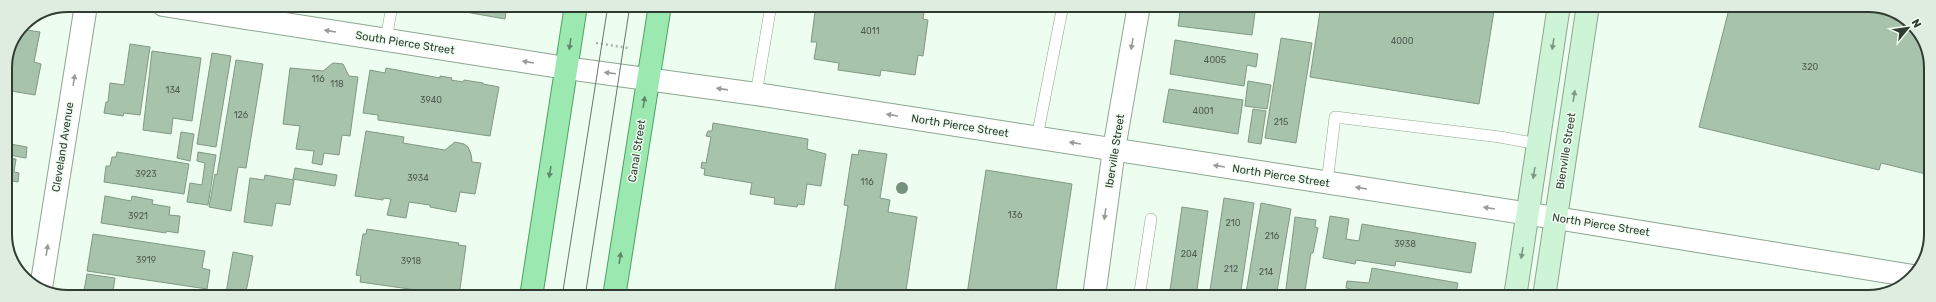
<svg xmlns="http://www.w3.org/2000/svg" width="1936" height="302" font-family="Rubik,sans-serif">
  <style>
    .building { fill: #a8c3ac; stroke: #7f9983 }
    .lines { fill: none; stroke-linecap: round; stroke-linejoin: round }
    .lane-casing { stroke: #8ca690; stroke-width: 12 }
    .street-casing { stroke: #8ca690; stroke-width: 24 }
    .secondary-casing { stroke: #8ca690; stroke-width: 24 }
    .primary-casing { stroke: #4aa261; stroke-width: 24 }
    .path { stroke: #a7b6a9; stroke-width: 2.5; stroke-dasharray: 2 3; stroke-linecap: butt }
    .lane { stroke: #fff; stroke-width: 11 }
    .street { stroke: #fff; stroke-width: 22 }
    .secondary { stroke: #cdf4d7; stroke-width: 22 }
    .primary { stroke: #9be8b0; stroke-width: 22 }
    .tram { stroke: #69766b; stroke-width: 1 }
    .tree { fill: #78917d }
    .oneway { fill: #989d98 }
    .oneway2 { fill: #60896b }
    .oneway3 { fill: #7e9884 }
    .labels { text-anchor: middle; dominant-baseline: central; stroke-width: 3; stroke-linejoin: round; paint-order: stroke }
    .number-label { font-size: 9px; fill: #4e5d50 }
    .street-label { font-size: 11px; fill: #303b32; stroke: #edfdef }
    .rim { fill: none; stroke: #303b32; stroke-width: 2 }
  </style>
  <rect width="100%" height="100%" fill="#edfdef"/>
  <path class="building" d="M426,5H507L505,19Z
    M816,5H925L923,19L928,20L923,56L918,55L915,75L881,70L880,76L838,70L839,63L814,59L817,42H811Z
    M1181,5H1256L1252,35L1178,26Z
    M1321,5H1495L1479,104L1310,77Z
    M1730,5L1875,6L1910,21L1930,55V175L1881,163L1879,170L1699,127Z
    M21,29L40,32L34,62L41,64L35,95L11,91L6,123L5,67Z
    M1281,38L1312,43L1296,143L1265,138Z
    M1175,40L1258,54L1256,67L1247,65L1244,86L1170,74Z
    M130,44L150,47L140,115L124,113L123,116L104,113L106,102H108L110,83L124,85Z
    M152,51L201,58L192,121L173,118L171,134L143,130Z
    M212,53L231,56L216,147L197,144Z
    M236,60L263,64L246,168L238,167L231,211L209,207L215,174L217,175Z
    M333,63L343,64L349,76L358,77L350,136L342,135L339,155L324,153L322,165L312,163L314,151L296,149L300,126L283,124L290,68L323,71Z
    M386,68L440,78V76L452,78L451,80L463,82L464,80L483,83V84L499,87L490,136L378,120V115L363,113L370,70L385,73Z
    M1248,81L1271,85L1267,109L1245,106Z
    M1169,89L1243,100L1238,134L1163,122Z
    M1253,109L1266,111L1261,144L1248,142Z
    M713,123L808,139L807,149L826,154L821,186L807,184L804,205L798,204L797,207L774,204L775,198L750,194L752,183L704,175L705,169L701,168L702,162L706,163L711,137L706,136L708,131H712Z
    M366,131L404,137L403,143L445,150L455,142L464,144L468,147L471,154L472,162L481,163L475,194L460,192L456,212L430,207V205L409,202L406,218L387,215L391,199L383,198V200L355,196Z
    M181,132L194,134L190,161L177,158Z
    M6,138L11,139L10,144L27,147L26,158L9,155L8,158L16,159L14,172L19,173L18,182L12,181V185L6,184Z
    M859,150L887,154L880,198L890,200L888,212L917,217L905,297H811L812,292L837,296L838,290L835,289L848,206L844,205L852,154L858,155Z
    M117,152L189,164L184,194L104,182L106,166H110L112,157H116Z
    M198,152L216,155L208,205L187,202L190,183L202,185L205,163L197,161Z
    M295,168L337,175L335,186L293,179Z
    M986,170L1072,184L1055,297H956V293L967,294Z
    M265,175L294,180L290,205L276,203L272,226L244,222L250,178L264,180Z
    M105,196L131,201L132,196L153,200L152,204L170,207L169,215L180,216L178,233L166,231V233L101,223Z
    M1224,198L1254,203L1240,297H1209Z
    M1261,203L1291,209L1276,297L1246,293Z
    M1182,207L1208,211L1196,297H1169Z
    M1330,216L1349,219L1346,239L1359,241L1362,224L1476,243L1471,273L1396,261L1395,266L1356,260L1355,264L1323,258Z
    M1295,217L1316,220L1315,227L1318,228L1313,253H1311L1304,297H1285Z
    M367,229L459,243L458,245L466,246L459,296L360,282L361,276L356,275L363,234H366Z
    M93,234L205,251L202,268L210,270L207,289L87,271Z
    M233,252L253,256L245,297L226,293Z
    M1372,268L1458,283L1455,297H1350L1351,289L1346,288L1347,281L1369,283Z
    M87,274L115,278L112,297L83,296Z
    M390,292L417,296L389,297Z
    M220,294L234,297H220Z"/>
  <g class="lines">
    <defs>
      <path id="lane" d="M386,40L392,5
        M756,94L771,5
        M1037,137L1063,5
        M1327,183L1335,117L1500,137L1538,144
        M1136,297L1140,292L1151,219"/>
      <path id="street" d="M163,5L566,68L756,94L1556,218L1913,276
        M41,288L86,5
        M1094,297L1114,149L1139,5"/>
      <path id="secondary" d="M1515,297L1559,5
        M1544,297L1588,5"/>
      <path id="primary" d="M531,297L576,5
        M614,297L660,5"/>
    </defs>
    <use href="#lane" class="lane-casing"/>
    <use href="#street" class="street-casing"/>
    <use href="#secondary" class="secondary-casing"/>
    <use href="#primary" class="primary-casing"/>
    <path class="path" d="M596,43L628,48"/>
    <use href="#lane" class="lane"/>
    <use href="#street" class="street"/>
    <use href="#secondary" class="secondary"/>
    <use href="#primary" class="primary"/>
    <path class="tram" d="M562,297L608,5
      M585,297L630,5"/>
  </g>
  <circle class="tree" cx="902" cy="188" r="6"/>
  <defs><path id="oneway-solid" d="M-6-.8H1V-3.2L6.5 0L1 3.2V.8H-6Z"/></defs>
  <g class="oneway">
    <use href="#oneway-solid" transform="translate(330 31) rotate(-171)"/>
    <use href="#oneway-solid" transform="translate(1132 44) rotate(100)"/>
    <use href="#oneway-solid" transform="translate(528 62) rotate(-171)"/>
    <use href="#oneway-solid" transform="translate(610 73) rotate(-173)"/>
    <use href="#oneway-solid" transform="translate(74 80) rotate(-81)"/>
    <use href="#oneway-solid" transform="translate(722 89) rotate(-172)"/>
    <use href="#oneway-solid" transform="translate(892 115) rotate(-171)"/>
    <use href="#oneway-solid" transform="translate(1075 143) rotate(-171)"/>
    <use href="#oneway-solid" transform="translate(1219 166) rotate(-171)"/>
    <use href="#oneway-solid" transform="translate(1361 188) rotate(-171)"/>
    <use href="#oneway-solid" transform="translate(1489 208) rotate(-171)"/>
    <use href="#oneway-solid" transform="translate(1105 214) rotate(98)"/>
    <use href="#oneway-solid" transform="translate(47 250) rotate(-81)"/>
  </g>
  <g class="oneway2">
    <use href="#oneway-solid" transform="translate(570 44) rotate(98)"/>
    <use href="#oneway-solid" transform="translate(644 102) rotate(-81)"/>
    <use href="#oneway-solid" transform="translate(550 172) rotate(99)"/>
    <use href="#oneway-solid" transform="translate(620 258) rotate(-81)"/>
  </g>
  <g class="oneway3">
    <use href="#oneway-solid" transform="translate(1553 44) rotate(99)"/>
    <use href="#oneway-solid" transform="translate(1574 96) rotate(-81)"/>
    <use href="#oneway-solid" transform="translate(1534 173) rotate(99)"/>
    <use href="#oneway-solid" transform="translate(1522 253) rotate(99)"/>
  </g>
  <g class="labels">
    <g class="number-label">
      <text x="870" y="31">4011</text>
      <text x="1402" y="41">4000</text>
      <text x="1215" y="60">4005</text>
      <text x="1810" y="67">320</text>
      <text x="318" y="79">116</text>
      <text x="337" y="84">118</text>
      <text x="173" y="90">134</text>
      <text x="431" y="100">3940</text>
      <text x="1203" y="111">4001</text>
      <text x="241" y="115">126</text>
      <text x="1281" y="122">215</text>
      <text x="146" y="174">3923</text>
      <text x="418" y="178">3934</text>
      <text x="867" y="182">116</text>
      <text x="1015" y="215">136</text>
      <text x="138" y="216">3921</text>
      <text x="1233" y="223">210</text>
      <text x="1272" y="236">216</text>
      <text x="1405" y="244">3938</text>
      <text x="1189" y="254">204</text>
      <text x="146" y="260">3919</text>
      <text x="411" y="261">3918</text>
      <text x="1231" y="269">212</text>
      <text x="1266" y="272">214</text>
    </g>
    <g class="street-label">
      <text transform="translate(405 43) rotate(9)">South Pierce Street</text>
      <text transform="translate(960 126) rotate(9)">North Pierce Street</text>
      <text transform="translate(63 147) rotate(-81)">Cleveland Avenue</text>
      <text transform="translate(637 151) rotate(-81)">Canal Street</text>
      <text transform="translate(1115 151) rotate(-81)">Iberville Street</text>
      <text transform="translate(1566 151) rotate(-81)">Bienville Street</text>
      <text transform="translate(1281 176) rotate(9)">North Pierce Street</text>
      <text transform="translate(1601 225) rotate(9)">North Pierce Street</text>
    </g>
  </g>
  <path d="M0 0H1936V302H0ZM68 12H1868A56 56 0 0 1 1924 68V234A56 56 0 0 1 1868 290H68A56 56 0 0 1 12 234V68A56 56 0 0 1 68 12Z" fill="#deede0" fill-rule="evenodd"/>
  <path class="rim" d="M68 12H1868A56 56 0 0 1 1924 68V234A56 56 0 0 1 1868 290H68A56 56 0 0 1 12 234V68A56 56 0 0 1 68 12Z"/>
  <g transform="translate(1908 28) rotate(61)" stroke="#edfdef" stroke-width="3" paint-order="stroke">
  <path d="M0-3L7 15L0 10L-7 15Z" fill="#303b32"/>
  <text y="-6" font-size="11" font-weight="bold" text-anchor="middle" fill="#303b32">N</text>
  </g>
</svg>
